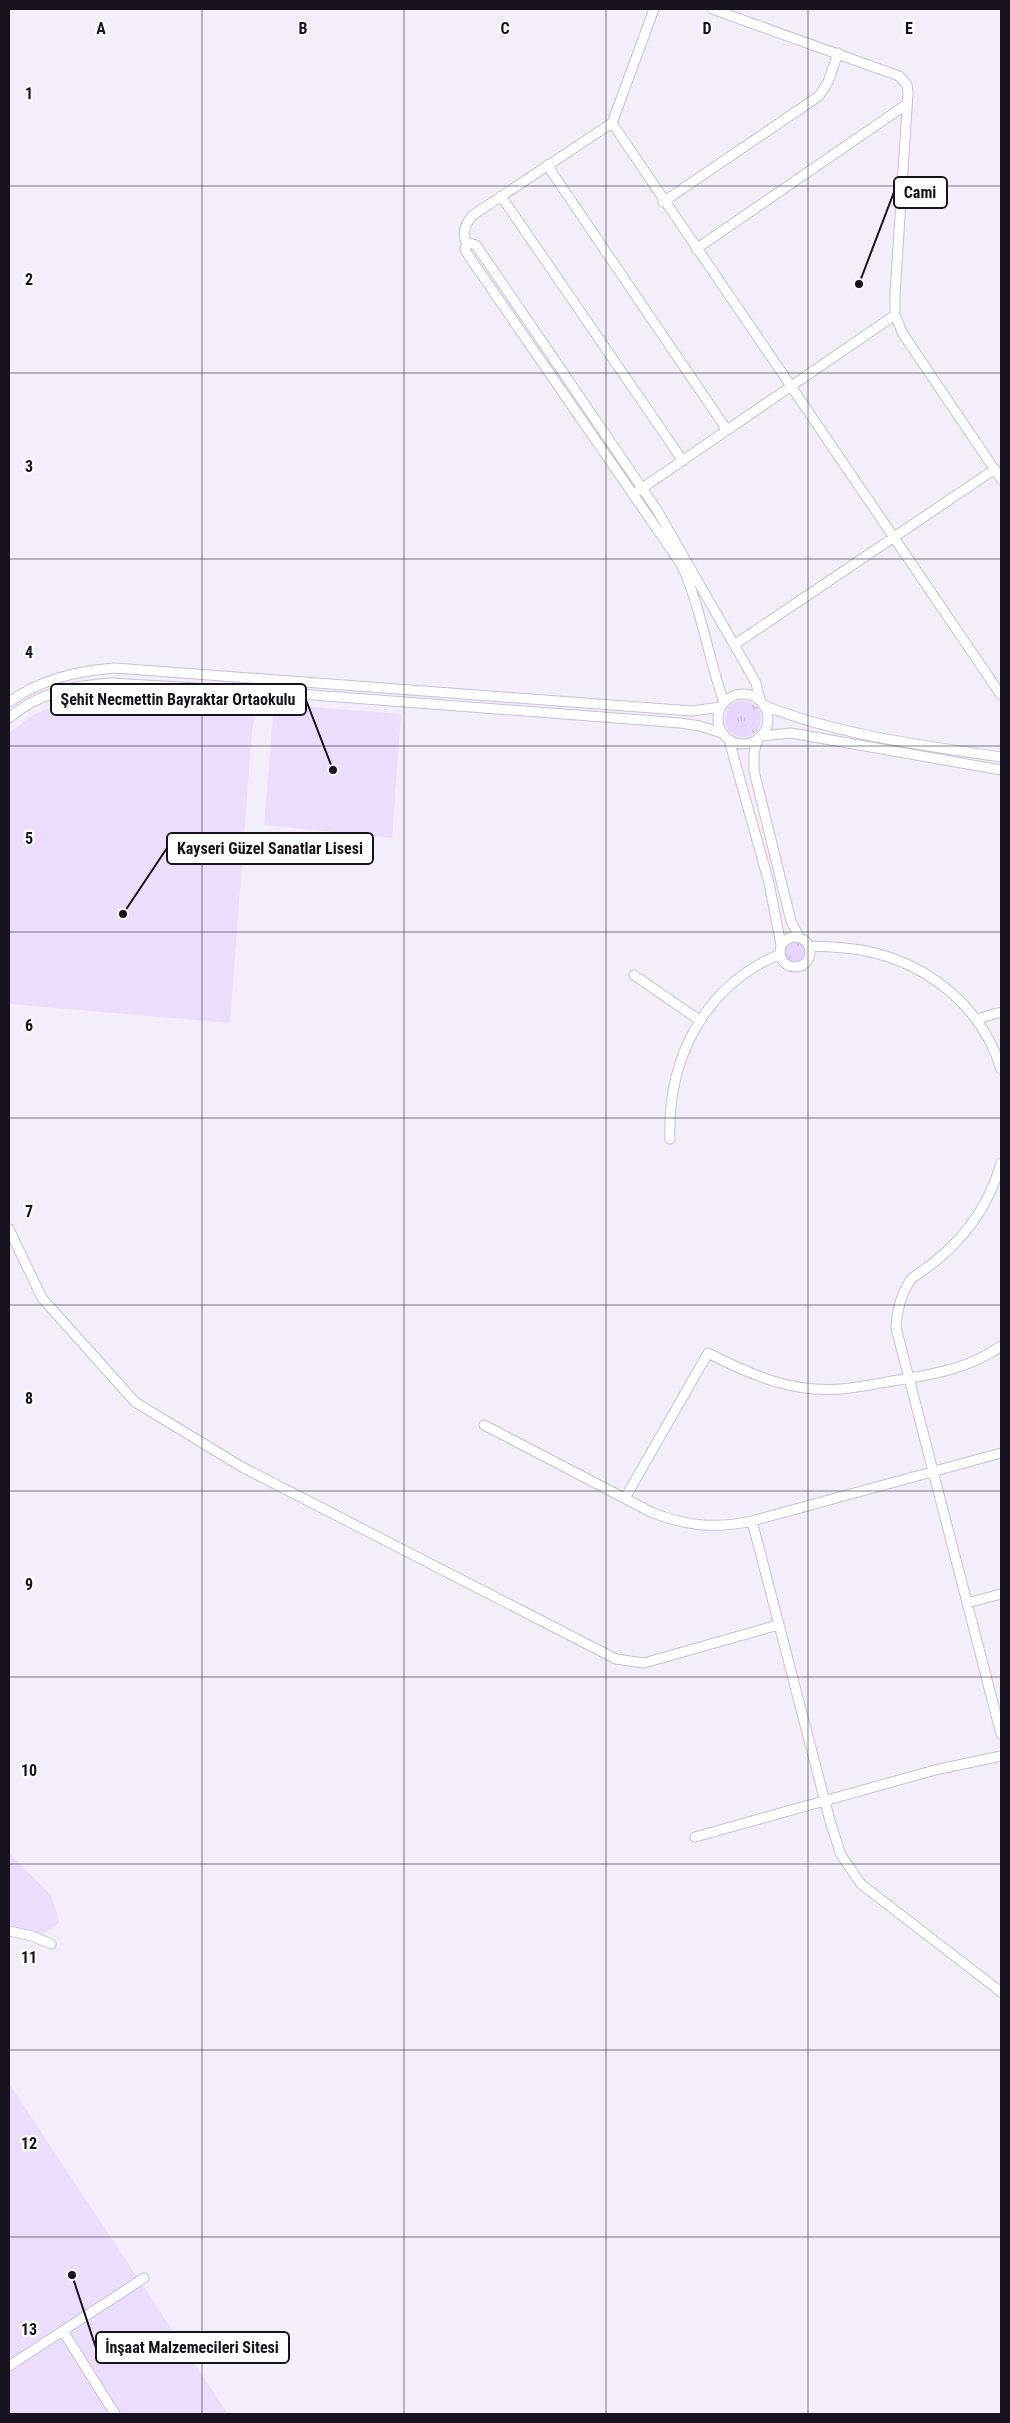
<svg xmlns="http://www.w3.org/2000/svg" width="1010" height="2423" font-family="'Roboto Condensed',sans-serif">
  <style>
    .built { fill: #eadefc }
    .grass { fill: url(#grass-tufts) }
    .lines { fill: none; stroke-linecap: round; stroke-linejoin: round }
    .minor-casing { stroke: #cabedc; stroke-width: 11 }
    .minor { stroke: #fff; stroke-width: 9 }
    .grid { fill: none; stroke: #17121d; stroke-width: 1; stroke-opacity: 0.55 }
    .grid-label { font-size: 16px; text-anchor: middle; font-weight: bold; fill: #17121d; stroke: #fefefe; stroke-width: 4.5; stroke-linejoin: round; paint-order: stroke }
    .leader { fill: none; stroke: #17121d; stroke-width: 2 }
    .callout-dot { fill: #17121d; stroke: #fefefe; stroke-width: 2 }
    .callout { fill: #fefefe; stroke: #17121d; stroke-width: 2 }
    .callout-label { font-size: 16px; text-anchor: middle; font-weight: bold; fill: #17121d }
  </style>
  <defs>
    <pattern id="grass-tufts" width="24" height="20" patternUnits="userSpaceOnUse" patternTransform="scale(1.25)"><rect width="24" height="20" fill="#e7d7ff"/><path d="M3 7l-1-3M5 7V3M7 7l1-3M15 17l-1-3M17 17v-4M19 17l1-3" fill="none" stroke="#c5b8da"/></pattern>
  </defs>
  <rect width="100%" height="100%" fill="#f3eefa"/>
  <path class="built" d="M111,694L258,702L252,731L230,1023L9,1004V733L33,715L61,703L88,695Z
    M274,704L401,714L392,838L264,825Z
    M9,1853L51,1895L59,1921L58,1924L42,1935L9,1927Z
    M9,2083L43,2135L228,2414H9Z"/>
  <path class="grass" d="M725 719a18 18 0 1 1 36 0a18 18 0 1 1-36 0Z
    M785 952a10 10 0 1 1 20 0a10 10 0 1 1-20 0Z"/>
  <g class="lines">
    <defs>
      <path id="minor" d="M712,9L899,76L907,85L908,93L895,294V315L903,334L1001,479
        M612,123L1001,695
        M547,165L727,430
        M501,196L683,461
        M663,202L819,96L828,82L838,53
        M467,244C461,233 465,224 473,215L612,123L654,9
        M696,249L907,104
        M638,491L895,315
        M734,645L995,469
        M718 719a25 25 0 1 1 50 0a25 25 0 1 1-50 0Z
        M9,702C41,679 77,671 115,668L692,711L721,707
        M724,702C708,658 701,606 681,564L466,252L465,248L469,243L476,245L657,510L756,683L760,700
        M763,705C838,735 921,745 1001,757
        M9,718C38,693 74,685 112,683L300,694L681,723L700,726L722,733
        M761,736L791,733L1001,770
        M758,738L754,753V771L791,921L799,937
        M729,740L769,883L781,945
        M780 952a15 15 0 1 1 30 0a15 15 0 1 1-30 0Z
        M809,946C828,947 847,947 866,951C929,964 982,1007 1001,1069
        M634,975L699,1020
        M977,1019L1001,1012
        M670,1139C667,1059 704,986 780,954
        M1001,1163C987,1214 956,1250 912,1278C901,1293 897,1310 896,1328L1001,1734
        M9,1229L42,1298L135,1402L242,1467L616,1659L644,1663L778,1625
        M484,1425L651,1512C685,1526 716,1529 752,1521L1001,1453
        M625,1498L708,1353C751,1375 792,1393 841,1389C863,1387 884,1382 905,1379C941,1373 971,1367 1001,1346
        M752,1521L830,1821L841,1855L861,1884L1001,1992
        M967,1603L1001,1594
        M695,1837L935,1770L1001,1756
        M9,1931L32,1936L51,1944
        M63,2331L115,2414
        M9,2366L144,2278"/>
    </defs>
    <use href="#minor" class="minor-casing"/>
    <use href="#minor" class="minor"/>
  </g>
  <path class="grid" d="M202,9V2414M404,9V2414M606,9V2414M808,9V2414M9,186H1001M9,373H1001M9,559H1001M9,746H1001M9,932H1001M9,1118H1001M9,1305H1001M9,1491H1001M9,1677H1001M9,1864H1001M9,2050H1001M9,2237H1001"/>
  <g class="grid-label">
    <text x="101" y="34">A</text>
    <text x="303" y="34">B</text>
    <text x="505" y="34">C</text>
    <text x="707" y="34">D</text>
    <text x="909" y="34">E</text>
    <text x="29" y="99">1</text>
    <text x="29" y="285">2</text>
    <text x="29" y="472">3</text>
    <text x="29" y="658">4</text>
    <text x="29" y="844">5</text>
    <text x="29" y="1031">6</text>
    <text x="29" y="1217">7</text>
    <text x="29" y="1404">8</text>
    <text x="29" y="1590">9</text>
    <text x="29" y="1776">10</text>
    <text x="29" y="1963">11</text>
    <text x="29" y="2149">12</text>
    <text x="29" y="2335">13</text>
  </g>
  <path class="leader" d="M859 284L894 192M333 770L306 700M123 914L167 848M72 2275L96 2348"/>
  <g class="callout-dot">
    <circle cx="859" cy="284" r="5"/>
    <circle cx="333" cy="770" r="5"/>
    <circle cx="123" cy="914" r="5"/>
    <circle cx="72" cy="2275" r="5"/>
  </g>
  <g class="callout">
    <rect x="894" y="177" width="53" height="31" rx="5"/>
    <rect x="51" y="684" width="255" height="31" rx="5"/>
    <rect x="167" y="833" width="206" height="31" rx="5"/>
    <rect x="96" y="2332" width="193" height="31" rx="5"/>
  </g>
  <g class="callout-label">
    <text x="920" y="198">Cami</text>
    <text x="178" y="705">Şehit Necmettin Bayraktar Ortaokulu</text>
    <text x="270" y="854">Kayseri Güzel Sanatlar Lisesi</text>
    <text x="192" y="2353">İnşaat Malzemecileri Sitesi</text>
  </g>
  <rect width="1010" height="2423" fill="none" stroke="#17121d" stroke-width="20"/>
</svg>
